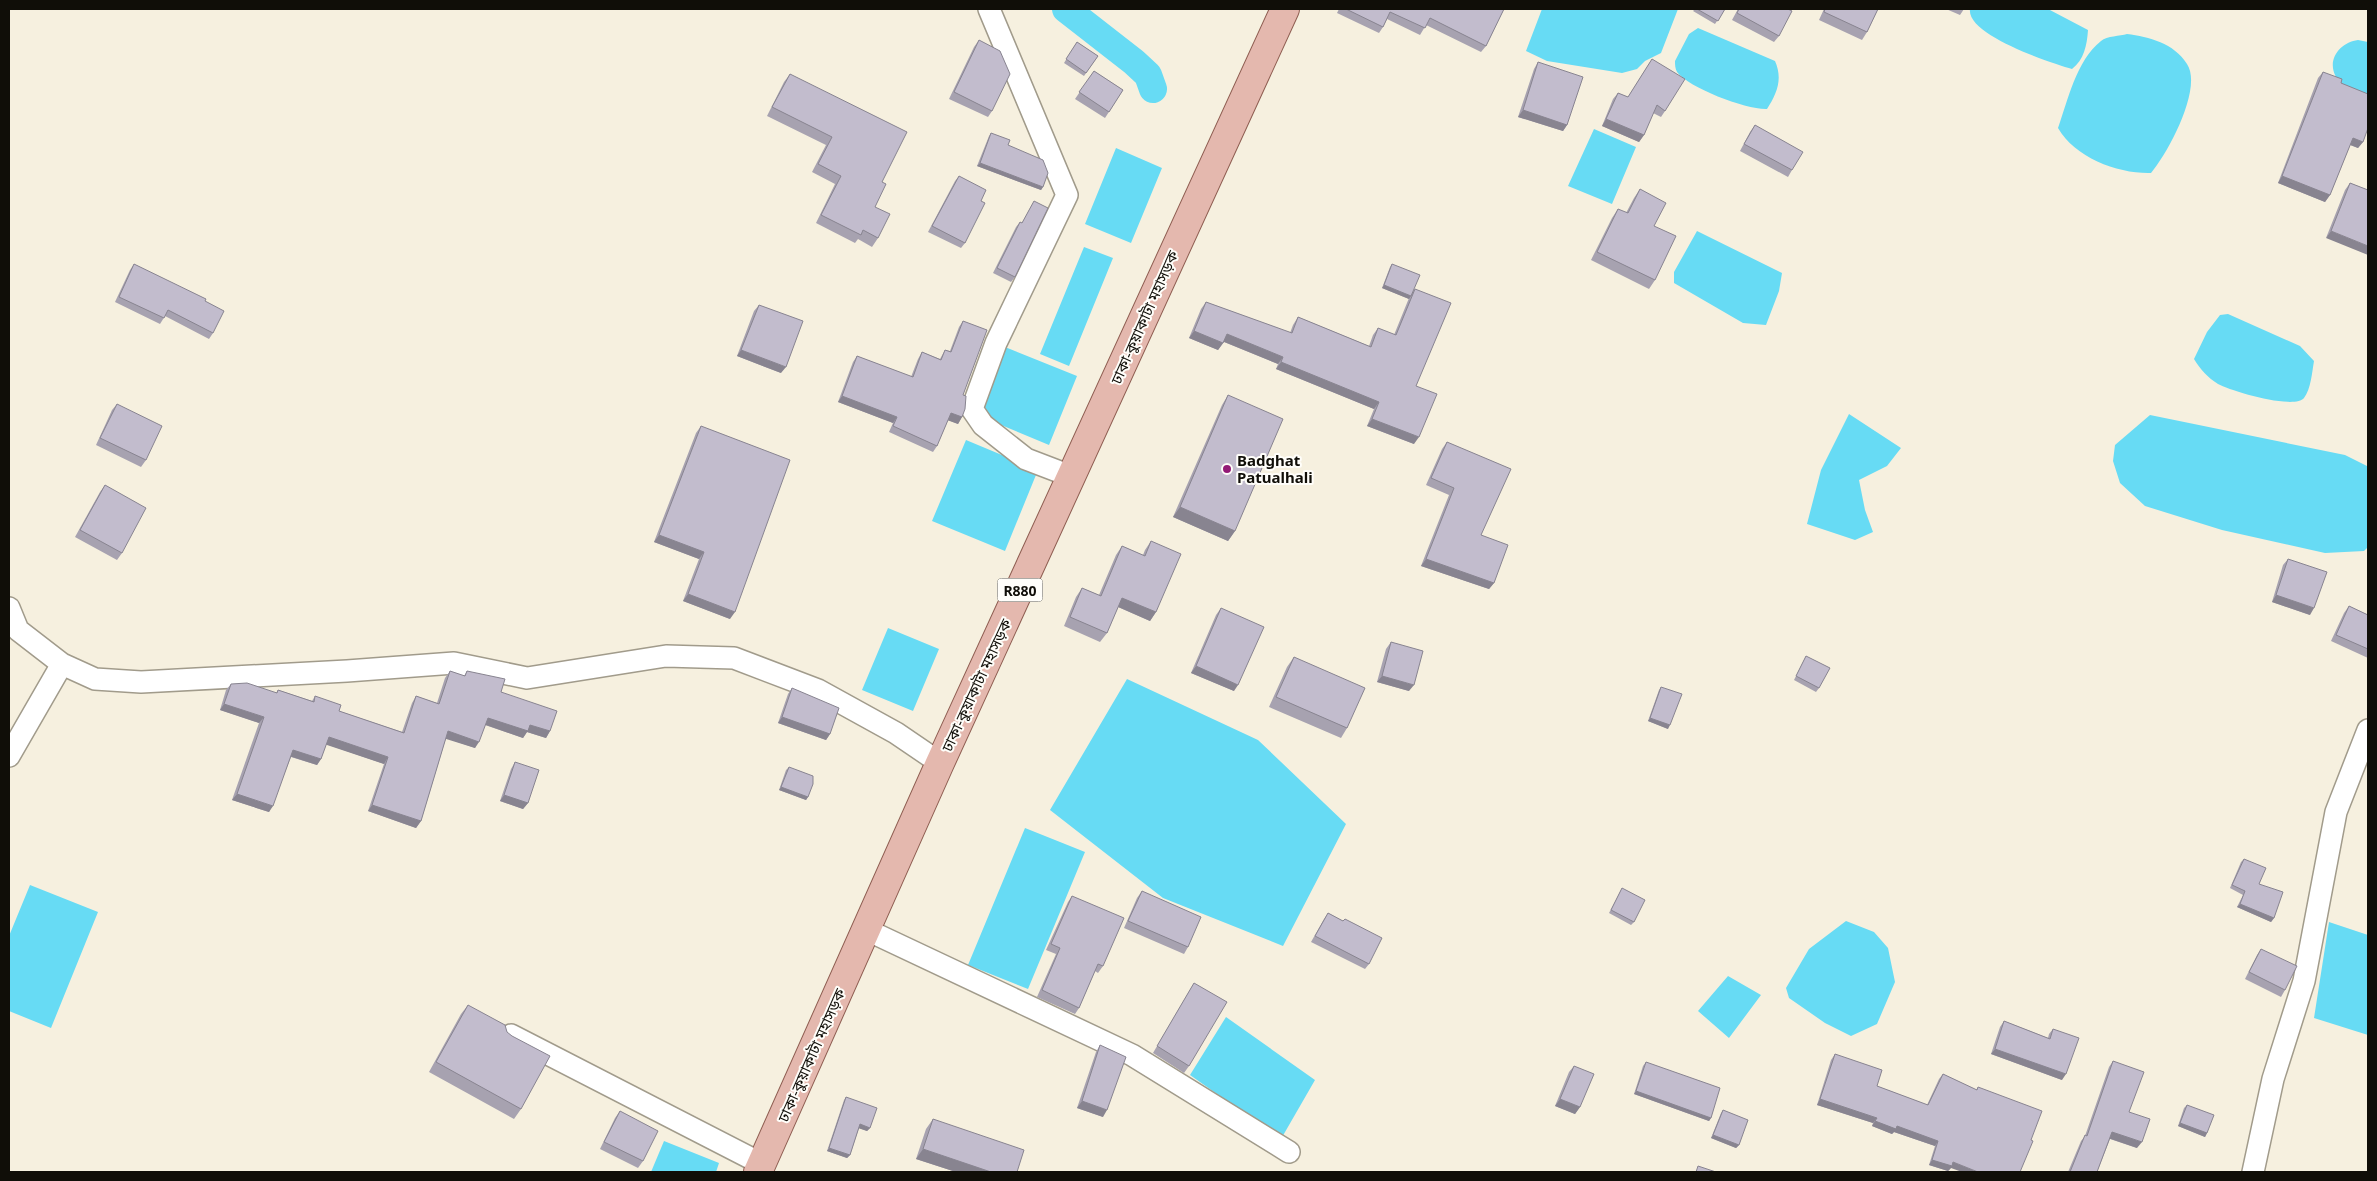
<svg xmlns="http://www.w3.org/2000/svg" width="2377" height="1181" font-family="'Noto Sans','Noto Sans Bengali',sans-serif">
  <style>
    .water { fill: #67dbf4 }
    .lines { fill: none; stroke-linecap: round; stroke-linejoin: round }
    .canal { stroke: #67dbf4; stroke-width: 28 }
    .street-casing { stroke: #a19b8b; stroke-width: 24 }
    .primary-casing { stroke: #8e5d51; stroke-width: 30 }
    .street { stroke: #fff; stroke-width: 21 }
    .primary { stroke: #e4b8ae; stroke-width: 28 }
    .wall { fill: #a7a2b0 }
    .shaded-wall { fill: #888490 }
    .building { fill: #c2bccd; stroke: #888490 }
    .poi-dot { fill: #931a76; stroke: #fffefa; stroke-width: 2 }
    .labels { text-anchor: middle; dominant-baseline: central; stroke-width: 4; stroke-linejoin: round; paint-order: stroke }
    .shield { fill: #fffefa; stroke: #585651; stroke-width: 1 }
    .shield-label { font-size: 14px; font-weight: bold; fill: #100e08 }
    .street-label { font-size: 15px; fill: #100e08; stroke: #fffefa }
    .poi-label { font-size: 15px; font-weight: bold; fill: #100e08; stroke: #fffefa; text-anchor: start }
  </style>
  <rect width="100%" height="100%" fill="#f6f0df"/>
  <path class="water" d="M1542,9H1678L1661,53L1645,61L1637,69L1622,73L1547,61L1526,51Z
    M1970,9H2048L2088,30C2087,45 2084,60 2072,69C2051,63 1966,35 1970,9Z
    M1698,28L1775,61C1783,79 1777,93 1767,109C1747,110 1689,88 1677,72C1675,68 1675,65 1675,61L1689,34Z
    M2127,34C2149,37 2174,43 2187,64C2203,88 2168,153 2151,173C2119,174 2075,158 2058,128C2068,100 2076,61 2101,41C2107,36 2120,36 2127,34Z
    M2358,40L2368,42V99C2357,94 2342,88 2336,77C2326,59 2341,42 2358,40Z
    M1594,129L1636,147L1612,204L1568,186Z
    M1116,148L1162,168L1131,243L1085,224Z
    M1697,231L1782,273L1779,291L1766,325L1743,323L1674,283V272Z
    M1084,247L1113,258L1069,366L1040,354Z
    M2228,314L2300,346L2314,361C2312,372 2311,389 2304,398C2294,410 2231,391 2218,384C2208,378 2200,369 2194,359L2207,332L2220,315Z
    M1005,347L1077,376L1049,445L977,415Z
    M1849,414L1901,448L1887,466L1859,480L1865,510L1873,532L1855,540L1807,524L1821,470Z
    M2150,415L2345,455L2367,466L2368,547L2364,551L2325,553L2222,530L2145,506L2120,483L2113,461L2115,445Z
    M966,440L1038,470L1005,551L932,521Z
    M888,628L939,649L913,711L862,690Z
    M1127,679L1258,740L1346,824L1283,946L1163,898L1050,810Z
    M1025,828L1085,852L1028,989L968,965Z
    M30,885L98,912L51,1028L9,1011V936Z
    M1846,921L1874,932L1888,948L1895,982L1877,1024L1851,1036L1825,1023L1789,998L1786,988L1809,949Z
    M2329,922L2368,935V1035L2314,1018Z
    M1728,976L1761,995L1729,1038L1698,1011Z
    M1226,1017L1315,1080L1281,1139L1190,1075Z
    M664,1141L719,1163L716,1172H651Z"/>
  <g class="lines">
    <path class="canal" d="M1066,9L1134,62L1148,75L1153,89"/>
    <defs>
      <path id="street" d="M989,9L1067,195L996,343L972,409L983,425L1026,459L1073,477
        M9,608L18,630L62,664L95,679L141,682L347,671L454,663L527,678L666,656L734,658L818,690L896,733L940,763
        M9,756L62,664
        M867,930L1132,1055L1289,1152
        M511,1035L762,1164
        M2253,1172L2273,1079L2304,981L2336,812L2368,730"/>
      <path id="primary" d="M758,1172L940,763L1285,9"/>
    </defs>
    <use href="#street" class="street-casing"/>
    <use href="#primary" class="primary-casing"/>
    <use href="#street" class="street"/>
    <use href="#primary" class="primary"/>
  </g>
  <path class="wall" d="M1339,9H1504L1486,46L1481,52L1426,25L1420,35L1387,19L1383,27L1379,33L1337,13Z
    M1695,9H1725L1715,24L1693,11Z
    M1738,9H1788L1779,36L1774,42L1732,20Z
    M1824,9H1878L1867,32L1862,40L1819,20Z
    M1946,9H1964L1960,15Z
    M979,40L992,111L988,117L949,99L974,47Z
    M1077,42L1098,56L1084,76L1064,63Z
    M1652,59L1665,111L1661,117L1653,113L1644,135L1639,142L1602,126L1613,99L1618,93L1628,97Z
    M1538,62L1567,125L1563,131L1518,117L1534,69Z
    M1094,71L1123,90L1105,118L1075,99Z
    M2323,72L2341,83L2363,142L2358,148L2350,145L2330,195L2325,202L2278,183L2318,78Z
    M790,74L882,182L875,207L878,238L872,247L858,239L855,243L816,223L835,184L812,172L826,145L767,116L784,82Z
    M1755,125L1792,170L1788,177L1740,151L1750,132Z
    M991,133L1043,187L1041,190L977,166L989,136Z
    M959,176L981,201L965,243L961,248L928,232L955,181Z
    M2350,183L2368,190L2326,238L2345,190Z
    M1640,189L1654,226L1655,280L1649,289L1591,260L1612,218L1618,209L1626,213L1634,198Z
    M1034,201L1015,277L1011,282L993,273L1016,227L1020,222L1022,223Z
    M134,264L205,301L213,333L209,339L165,316L160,324L115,302L130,270Z
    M1392,264L1412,293L1415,289L1416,386L1414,444L1367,426L1374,409L1276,369L1278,364L1224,342L1218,350L1189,338L1201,309L1206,302L1290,333L1293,325L1298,317L1369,346L1373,335L1378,328L1394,335L1409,298V299L1382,288L1390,267Z
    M759,305L781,373L737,356L754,311Z
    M963,321V395L962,417L958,424L948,420L937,446L933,452L889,432L893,423L838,402L853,362L857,356L911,377L918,359L922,352L940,359L945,350L950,351L959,327Z
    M1228,395L1235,531L1228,541L1173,517L1222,405Z
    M117,404L146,460L141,467L96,445L112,410Z
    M701,426L730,619L683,601L699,559L654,542L696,433Z
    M1447,442L1481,535L1494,583L1489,589L1421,566L1449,495L1426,485L1442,449Z
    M105,485L122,553L117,560L75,537L100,492Z
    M1151,541L1156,612L1150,621L1118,607L1107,633L1100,642L1064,626L1076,597L1082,588L1099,595L1116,555L1122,546L1143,555L1145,550Z
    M2288,559L2310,615L2272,602L2283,565Z
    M2349,606L2368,615V658L2331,641L2344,613Z
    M1221,608L1234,691L1191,673L1216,615Z
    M1391,642L1409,691L1377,682L1386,649Z
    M1806,656L1819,688L1816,692L1794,680Z
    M1294,657L1347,728L1341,738L1269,707L1287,667Z
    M450,671L464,676L467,671L501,692L550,731L546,738L527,732L523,738L485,725L475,748L446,738L421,821L416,828L368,811L384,764L326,744L321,759L317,765L291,757L269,812L232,800L259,723L220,710L226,690L231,684L276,693L278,690L312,701L315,696L339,711L402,732L412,703L416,696L437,703L445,678Z
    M1661,687L1668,729L1648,721L1659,690Z
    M792,688L830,734L826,740L778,723L788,694Z
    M515,762L528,803L523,809L500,801L511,769Z
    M789,767L808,797L806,800L779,790L786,770Z
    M2244,859L2259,884L2274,918L2271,922L2237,907L2243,895L2230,888L2241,862Z
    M1622,888L1634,922L1631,925L1609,913Z
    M1142,891L1188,947L1184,954L1124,928L1137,898Z
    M1072,896L1103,966L1098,973L1095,971L1079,1008L1075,1014L1037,997L1056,954L1046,950L1068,902Z
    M1328,913L1343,921L1345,919L1369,964L1365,969L1311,942L1324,919Z
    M2261,949L2285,990L2281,997L2245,979L2257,955Z
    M1194,983L1189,1066L1184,1073L1153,1053Z
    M468,1005L521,1109L514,1119L429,1072L461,1014Z
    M2004,1021L2048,1038L2049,1034L2053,1029L2062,1080L1991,1054L2000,1027Z
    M1100,1045L1103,1117L1077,1108L1096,1052Z
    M1835,1054L1877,1086L1927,1105L1939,1079L1943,1074L1976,1090L1978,1087L1951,1168L1948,1171L1929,1165L1935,1146L1894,1132L1892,1134L1872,1126L1873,1123L1817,1105L1831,1060Z
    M2113,1061L2129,1112L2137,1148L2110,1139L2097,1172H2068L2081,1141L2085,1136L2109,1067Z
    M1646,1062L1711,1118L1709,1121L1634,1094L1643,1066Z
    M1574,1066L1580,1107L1575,1114L1555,1106L1569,1072Z
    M846,1097L870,1128L867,1131L859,1128L850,1155L847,1158L827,1151L844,1100Z
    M2187,1105L2207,1133L2205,1137L2178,1126L2184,1108Z
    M1723,1110L1739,1145L1736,1148L1711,1138L1721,1113Z
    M620,1111L643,1161L638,1168L600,1149L615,1118Z
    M933,1119L1017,1172H956L916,1159L926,1129Z"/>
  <path class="shaded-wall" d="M1523,110L1567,125L1563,131L1518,117Z
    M1606,119L1644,135L1639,142L1602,126Z
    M2353,138L2363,142L2358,148L2348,144Z
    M980,163L1043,187L1041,190L977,166Z
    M2282,176L2330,195L2325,202L2278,183Z
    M2331,231L2368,246V255L2326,238Z
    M1384,285L1411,296L1409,299L1382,288Z
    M1194,331L1223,343L1218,350L1189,338Z
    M1227,334L1283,357L1278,364L1222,341Z
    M741,350L786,367L781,373L737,356Z
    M1281,362L1379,402L1374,409L1276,369Z
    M842,396L897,417L893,423L838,402Z
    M951,413L962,417L958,424L947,420Z
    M1372,419L1419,437L1414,444L1367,426Z
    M1180,507L1235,531L1228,541L1173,517Z
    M659,535L704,552L699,559L654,542Z
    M1426,559L1494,583L1489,589L1421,566Z
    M688,594L735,612L730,619L683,601Z
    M2276,595L2314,608L2310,615L2272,602Z
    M1122,598L1156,612L1150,621L1116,606Z
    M1196,666L1238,685L1234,691L1191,673Z
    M1382,676L1414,685L1409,691L1377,682Z
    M224,704L264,717L259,723L220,710Z
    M782,717L830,734L826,740L778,723Z
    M488,718L530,725L550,731L546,738L527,732L523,738L483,724Z
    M1650,718L1670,725L1668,729L1648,721Z
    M448,731L479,742L475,748L443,738Z
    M329,737L388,757L384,764L324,744Z
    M293,750L321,759L317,765L289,756Z
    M781,787L808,797L806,800L779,790Z
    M237,794L273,806L269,812L232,800Z
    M504,795L528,803L523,809L500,801Z
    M372,805L421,821L416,828L368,811Z
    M2240,904L2274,918L2271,922L2237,907Z
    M1995,1049L2066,1074L2062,1080L1991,1054Z
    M1636,1091L1711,1118L1709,1121L1634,1094Z
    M1560,1099L1580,1107L1575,1114L1555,1106Z
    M1820,1099L1877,1118L1873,1123L1817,1105Z
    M1082,1101L1107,1110L1103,1117L1077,1108Z
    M1875,1121L1897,1126L1938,1141L1935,1146L1894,1132L1892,1134L1872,1126Z
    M2180,1123L2207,1133L2205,1137L2178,1126Z
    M860,1124L870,1128L867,1131L858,1128Z
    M2112,1132L2142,1142L2137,1148L2108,1138Z
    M1713,1135L1739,1145L1736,1148L1711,1138Z
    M829,1148L850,1155L847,1158L827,1151Z
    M923,1149L991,1172H956L916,1159Z
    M1932,1160L1953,1162L1978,1172H1962L1951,1168L1948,1171L1929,1165Z"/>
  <path class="building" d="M1346,9H1504L1486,46L1430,18L1425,28L1390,12L1383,27Z
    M1697,9H1725L1718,21Z
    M1739,9H1788L1792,11L1779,36L1737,13Z
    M1825,9H1878L1867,32L1824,12Z
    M979,40L1000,51L1010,74L992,111L954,92Z
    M1077,42L1098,56L1086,73L1066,59Z
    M1652,59L1685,79L1665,111L1657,105L1644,135L1606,119L1618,93L1628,97Z
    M1538,62L1583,77L1567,125L1523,110Z
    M1094,71L1123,90L1109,112L1079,92Z
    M2323,72L2342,79L2341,83L2368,94V128L2363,142L2353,138L2330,195L2282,176Z
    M790,74L907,132L882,182L886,184L875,207L890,214L878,238L863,230L861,235L821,215L841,176L818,164L832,137L772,107Z
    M1755,125L1803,152L1792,170L1744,144Z
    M991,133L1010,140L1008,145L1043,160L1048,173L1043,187L980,163Z
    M959,176L986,190L981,201L985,203L965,243L932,226Z
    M2350,183L2368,190V246L2331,231Z
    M1640,189L1666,203L1654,226L1676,236L1655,280L1597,252L1618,209L1628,213Z
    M1034,201L1048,208L1015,277L997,268L1020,222L1022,223Z
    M134,264L206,299L205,301L224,311L213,333L168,310L164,318L119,297Z
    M1392,264L1420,275L1411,296L1384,285Z
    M1415,289L1451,303L1416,386L1437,394L1419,437L1372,419L1379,402L1281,362L1283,357L1227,334L1223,343L1194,331L1206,302L1292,333L1298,317L1371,347L1378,328L1396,335Z
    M759,305L803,321L786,367L741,350Z
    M963,321L987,330L963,395L966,396L965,409L962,417L951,413L937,446L893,426L897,417L842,396L857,356L913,377L922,352L941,360L945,350L951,352Z
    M1228,395L1283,419L1235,531L1180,507Z
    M117,404L162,426L146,460L100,438Z
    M701,426L790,460L735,612L688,594L704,552L659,535Z
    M1447,442L1511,469L1481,535L1508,545L1494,583L1426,559L1454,488L1431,478Z
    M105,485L146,508L122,553L80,530Z
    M1151,541L1181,554L1156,612L1122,598L1107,633L1070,617L1082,588L1101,596L1122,546L1145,556Z
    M2288,559L2327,572L2314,608L2276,595Z
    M2349,606L2368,615V649L2336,635Z
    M1221,608L1264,627L1238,685L1196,666Z
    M1391,642L1423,651L1414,685L1382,676Z
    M1806,656L1830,668L1819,688L1796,676Z
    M1294,657L1365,688L1347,728L1276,697Z
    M450,671L465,676L467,671L505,679L501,692L557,711L550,731L530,725L528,731L488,718L479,742L448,731L421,821L372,805L388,757L329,737L321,759L293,750L273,806L237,794L264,717L224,704L231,684L247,683L277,693L278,690L314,702L315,696L341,705L339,711L404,733L416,696L439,704Z
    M1661,687L1682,694L1670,725L1650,718Z
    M792,688L839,708L830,734L782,717Z
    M515,762L539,770L528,803L504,795Z
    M789,767L813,776V784L808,797L781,787Z
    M2244,859L2266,868L2259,884L2283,892L2274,918L2240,904L2245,891L2232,885Z
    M1622,888L1645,900L1634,922L1611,910Z
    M1142,891L1201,917L1188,947L1128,921Z
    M1072,896L1124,918L1103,966L1098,964L1079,1008L1042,990L1060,948L1051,944Z
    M1328,913L1343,921L1345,919L1382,938L1369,964L1315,936Z
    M2261,949L2297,966L2285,990L2249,972Z
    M1194,983L1227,1002L1189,1066L1157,1046Z
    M468,1005L505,1025L507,1032L512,1036L550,1056L521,1109L436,1062Z
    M2004,1021L2050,1039L2053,1029L2079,1038L2066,1074L1995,1049Z
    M1100,1045L1126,1057L1107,1110L1082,1101Z
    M1835,1054L1882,1070L1877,1086L1928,1105L1943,1074L1977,1090L1978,1087L2042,1111L2031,1140L2033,1141L2020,1172H1978L1953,1162L1952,1166L1932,1160L1938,1141L1897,1126L1896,1129L1875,1121L1877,1118L1820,1099Z
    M2113,1061L2144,1072L2129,1112L2150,1119L2142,1142L2112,1132L2097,1172H2070L2085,1135L2087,1136Z
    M1646,1062L1720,1088L1711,1118L1636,1091Z
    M1574,1066L1594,1074L1580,1107L1560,1099Z
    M846,1097L877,1108L870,1128L860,1124L850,1155L829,1148Z
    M2187,1105L2214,1115L2207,1133L2180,1123Z
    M1723,1110L1748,1120L1739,1145L1713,1135Z
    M620,1111L658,1131L643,1161L604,1142Z
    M933,1119L1024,1150L1017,1172H991L923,1149Z
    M1698,1166L1716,1172H1696Z"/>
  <circle class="poi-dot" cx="1227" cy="469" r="5"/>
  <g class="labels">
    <rect class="shield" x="997.5" y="578.5" width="45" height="23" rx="4"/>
    <g class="shield-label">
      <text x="1020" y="590">R880</text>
    </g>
    <g class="street-label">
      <text transform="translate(1144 317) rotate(-66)">ঢাকা-কুয়াকাটা মহাসড়ক</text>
      <text transform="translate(976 685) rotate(-65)">ঢাকা-কুয়াকাটা মহাসড়ক</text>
      <text transform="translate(811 1055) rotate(-66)">ঢাকা-কুয়াকাটা মহাসড়ক</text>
    </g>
    <g class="poi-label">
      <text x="1237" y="460">Badghat<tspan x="1237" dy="17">Patualhali</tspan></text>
    </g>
  </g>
  <rect width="2377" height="1181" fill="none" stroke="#100e08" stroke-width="20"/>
</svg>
